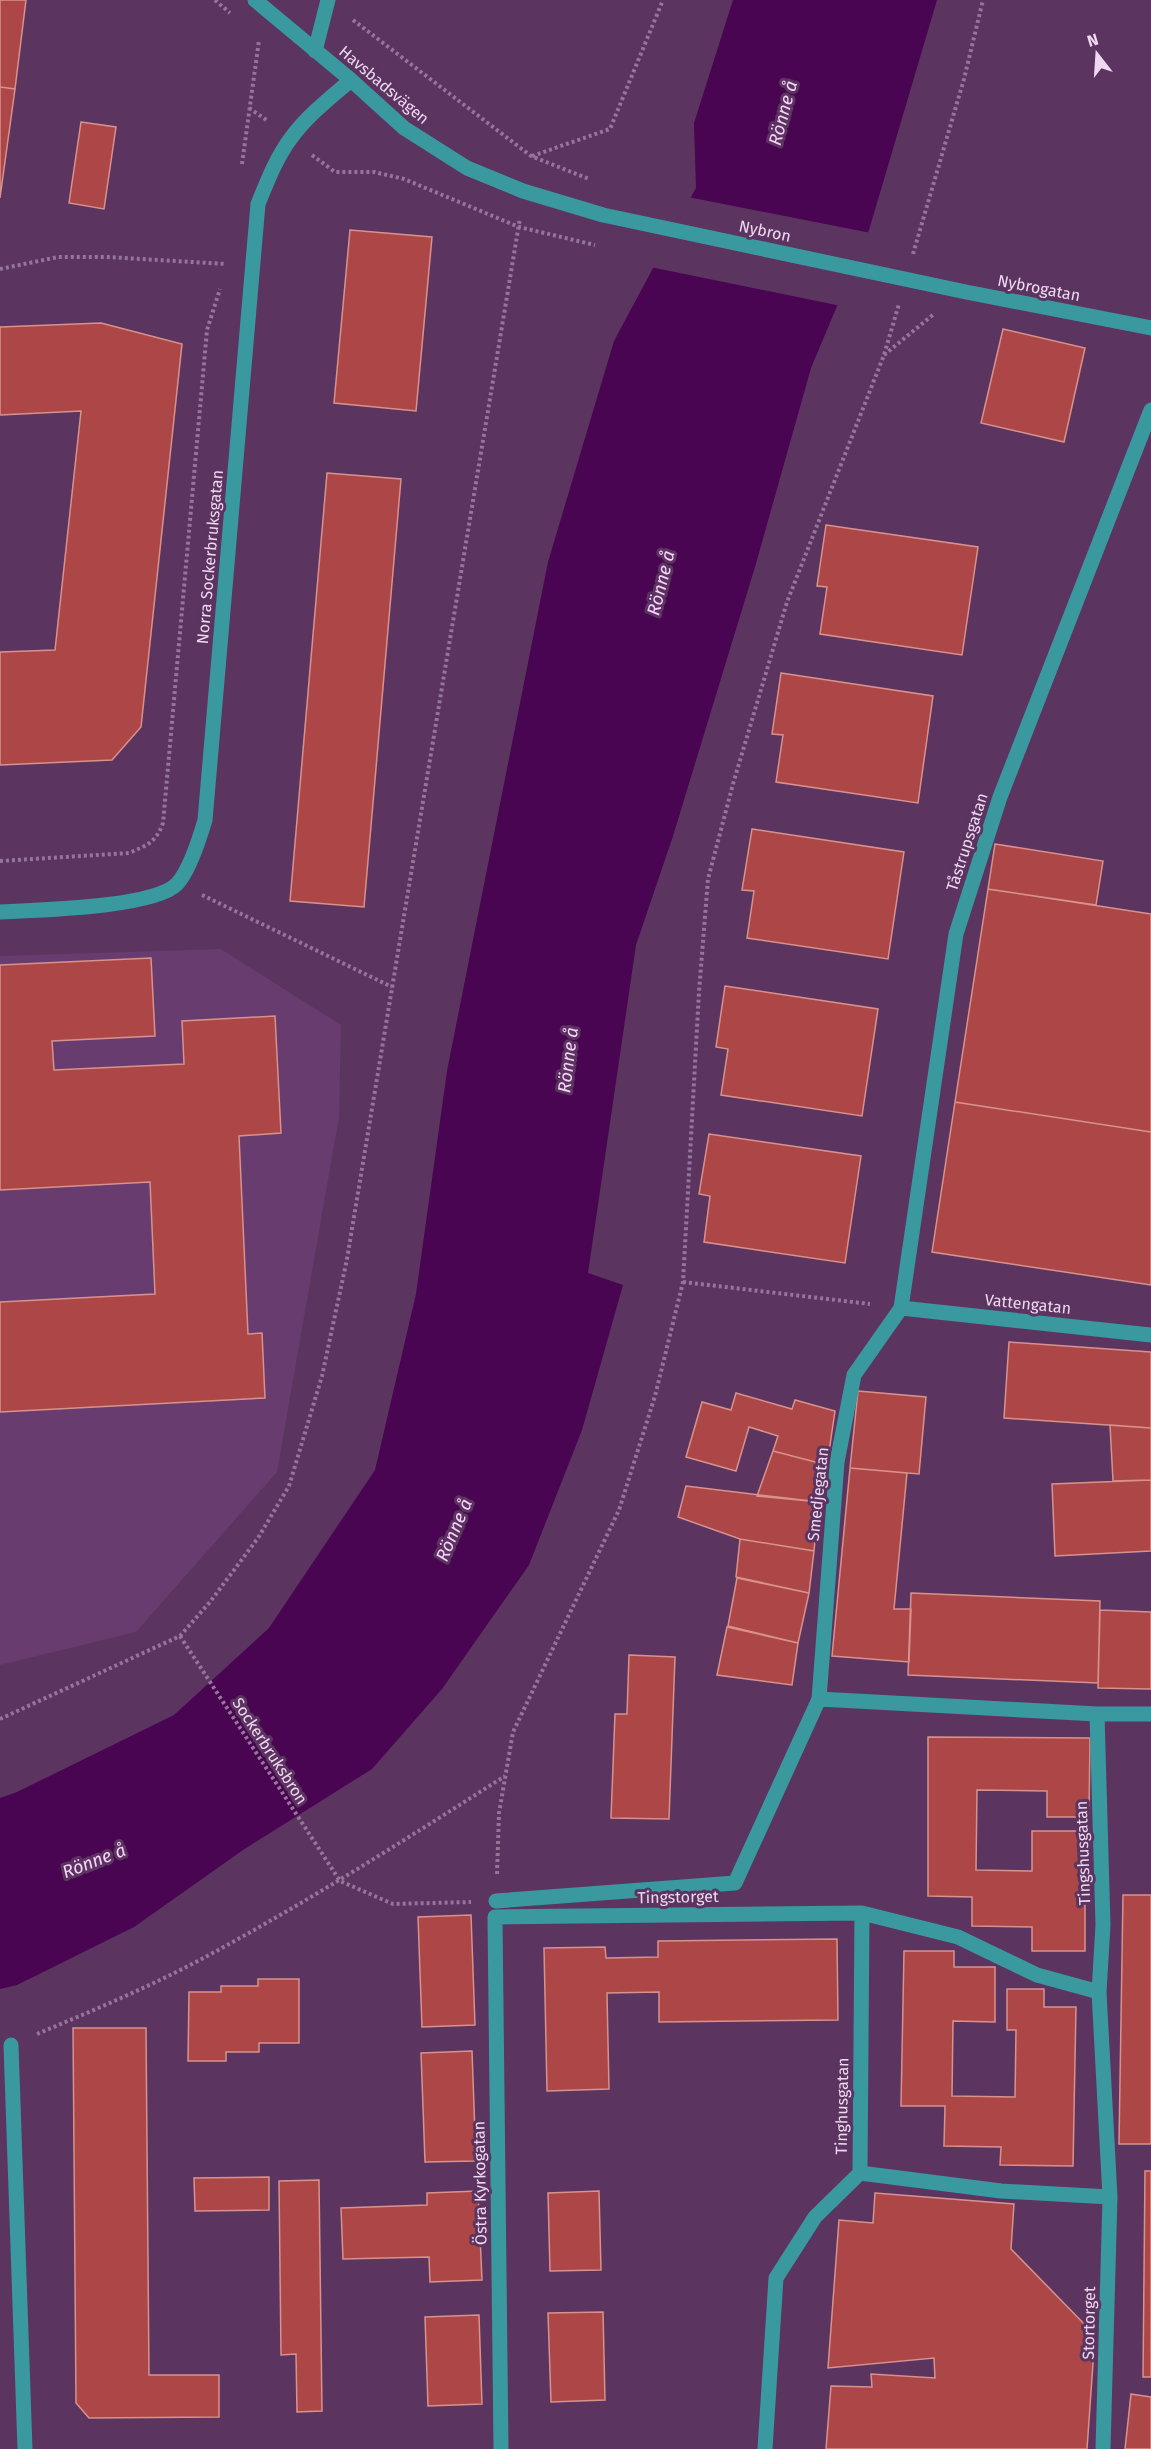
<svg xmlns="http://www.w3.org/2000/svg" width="1151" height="2449" font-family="'Fira Sans',sans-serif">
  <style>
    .built { fill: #683c6e }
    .water { fill: #490452 }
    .pier { fill: #5b3460 }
    .building { fill: #ad4747; stroke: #d8928e; stroke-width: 1.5 }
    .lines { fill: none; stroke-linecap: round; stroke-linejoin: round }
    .path { stroke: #957599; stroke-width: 4; stroke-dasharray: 3 3; stroke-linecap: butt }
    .minor { stroke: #3a989f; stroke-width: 15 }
    .labels { text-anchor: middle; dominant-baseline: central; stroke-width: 6; stroke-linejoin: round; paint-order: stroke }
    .street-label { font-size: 16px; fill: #efd8f1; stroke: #5b3460 }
    .water-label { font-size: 18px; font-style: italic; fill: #f8d4fc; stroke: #5b3460 }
  </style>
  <rect width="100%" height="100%" fill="#5b3460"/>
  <path class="built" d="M221,949L341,1025L339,1117L277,1472L136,1632L0,1665V956Z"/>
  <path class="water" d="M733,0H937L869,230L811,368L755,567L673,836L636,945L588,1273L623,1285L582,1430L529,1565L442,1689L372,1769L243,1850L134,1927L17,1985L0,1989V1798L17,1792L174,1715L269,1628L375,1470L416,1294L447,1071L548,562L614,341L696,188L694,123Z"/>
  <path class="pier" d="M688,197L871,233L841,306L650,267Z"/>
  <path class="building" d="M0,0H26L15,89L0,87Z
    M0,87L15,89L0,198Z
    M81,122L116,127L104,209L69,203Z
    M350,230L432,237L416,411L334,403Z
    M101,323L182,344L141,727L112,760L0,765V652L55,650L81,411L0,415V327Z
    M1003,329L1085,348L1064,442L981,423Z
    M327,473L401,479L364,907L290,901Z
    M826,525L978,547L962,655L820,634L827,587L817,586Z
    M781,673L933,696L918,803L776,782L783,735L772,734Z
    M752,829L904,852L888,959L747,938L754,891L742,890Z
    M995,844L1103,861L1096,905L988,889Z
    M988,889L1151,914V1132L955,1102Z
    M151,958L155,1036L52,1041L54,1070L184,1064L182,1021L275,1016L281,1133L239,1136L248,1334L262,1333L265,1398L0,1412V1302L155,1294L150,1182L0,1190V965Z
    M725,986L878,1009L862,1116L721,1095L728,1049L716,1047Z
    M955,1102L1151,1132V1285L932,1252Z
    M709,1134L861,1156L845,1263L704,1242L710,1196L699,1194Z
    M1009,1342L1151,1352V1428L1004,1418Z
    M858,1391L926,1397L919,1474L850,1468Z
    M736,1393L792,1409L795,1400L835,1411L827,1465L773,1451L778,1436L749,1427L736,1471L686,1457L702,1402L731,1410Z
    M1110,1425L1151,1428V1480L1113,1481Z
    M773,1451L827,1465L819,1502L757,1496Z
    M850,1468L907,1473L894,1609H911L909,1662L832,1656Z
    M1151,1480V1551L1055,1556L1052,1484Z
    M686,1486L819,1502L814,1551L740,1539L678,1517Z
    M740,1539L814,1551L809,1593L736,1577Z
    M737,1578L809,1593L798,1643L728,1626Z
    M911,1593L1100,1601L1098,1683L908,1675Z
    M1100,1610L1151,1612V1689L1098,1688Z
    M727,1627L798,1643L792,1685L717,1675Z
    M629,1655L675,1657L669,1819L611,1818L615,1714H627Z
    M928,1737L1090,1738L1089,1817H1047V1791L977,1790L976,1870L1032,1871V1831H1085V1951H1032V1927L972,1926V1897L928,1896Z
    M1123,1895H1151V2144H1119Z
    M471,1915L475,2025L422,2027L418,1917Z
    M837,1939L838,2020L659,2022V1992L607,1993L609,2089L547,2091L544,1948L605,1947L606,1958L658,1957V1941Z
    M904,1951H954V1967H995V2022L953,2021L952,2096L1015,2097L1016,2030H1007V1989H1044V2007H1076L1073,2166L1000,2165L1001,2147L944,2146L945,2106H901Z
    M258,1979H299V2043H259V2052H226V2061H188L189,1992H221V1986H258Z
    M73,2028H146L149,2375H219V2417L89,2418L76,2403Z
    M472,2051L476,2161L425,2162L421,2053Z
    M1145,2171H1151V2377H1143Z
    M269,2177V2210L195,2211L194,2178Z
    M319,2180L322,2411L297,2412L296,2354L281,2355L279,2181Z
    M478,2191L482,2280L430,2282L429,2257L343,2259L341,2208L427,2205V2193Z
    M599,2191L601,2270L550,2271L548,2193Z
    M875,2193L1014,2204L1011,2249L1095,2335L1087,2449H826L831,2386L872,2387L871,2374L935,2378L934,2358L828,2368L839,2220L873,2223Z
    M603,2312L605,2400L551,2402L548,2313Z
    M479,2315L482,2404L428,2406L425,2317Z
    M1131,2394L1151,2397V2449H1125Z"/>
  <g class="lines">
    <path class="path" d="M215,0L230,13
      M353,20L531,156L589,179
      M249,108L268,121
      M312,155L335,172H374L404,179L519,227L595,245
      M532,156L610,129L663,0
      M242,164L259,40
      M913,254L964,79L983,0
      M0,269L58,257H107L226,264
      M884,355L934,314
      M0,861L129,853C148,845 156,842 163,823L207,330L220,289
      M202,895L392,987
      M683,1282L870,1304
      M180,1636L340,1881L393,1904L471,1902
      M0,1719L180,1636L210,1602L258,1538L289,1486L322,1376L347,1259L520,218
      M497,1874L499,1813L513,1732L619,1510L655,1396L683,1282L699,992L708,879L733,784L787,602L884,355L899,304
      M37,2034C99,2008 161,1982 220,1949C317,1896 411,1836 505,1776"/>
    <path class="minor" d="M255,0L351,80L404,128L467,168L523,191L603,215L966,292L1151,328
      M315,51L328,0
      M0,912C36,910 153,908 177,884C189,871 200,837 205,820L258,204C267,182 276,158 291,138C307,116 330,98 351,80
      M901,1308L1151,1335
      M819,1699L1097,1714H1151
      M1097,1714L1103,1925L1099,1992L1110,2197L1103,2449
      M496,1901L735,1883L819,1699L837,1462L854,1375L901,1308L956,934L1000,797L1151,410
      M11,2045L25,2449
      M860,2173L1001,2191L1110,2197
      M501,2449L495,1917L862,1913L958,1937L1037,1975L1099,1992
      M765,2449L776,2278L815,2217L860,2173L862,1913"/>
  </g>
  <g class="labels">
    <g class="street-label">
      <text transform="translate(384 85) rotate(40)">Havsbadsvägen</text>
      <text transform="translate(765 231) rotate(12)">Nybron</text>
      <text transform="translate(1039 288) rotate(11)">Nybrogatan</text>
      <text transform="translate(210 557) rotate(-85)">Norra Sockerbruksgatan</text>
      <text transform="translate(967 842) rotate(-72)">Tåstrupsgatan</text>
      <text transform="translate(1028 1304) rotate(6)">Vattengatan</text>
      <text transform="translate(818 1494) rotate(-84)">Smedjegatan</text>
      <text transform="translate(270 1751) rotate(57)">Sockerbruksbron</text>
      <text transform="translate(1083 1853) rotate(-92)">Tingshusgatan</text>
      <text transform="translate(678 1897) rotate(-1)">Tingstorget</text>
      <text transform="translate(842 2106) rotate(-89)">Tinghusgatan</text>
      <text transform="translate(480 2183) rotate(-91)">Östra Kyrkogatan</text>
      <text transform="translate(1089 2323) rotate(-89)">Stortorget</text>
    </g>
    <g class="water-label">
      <text transform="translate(783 113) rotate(-75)">Rönne å</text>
      <text transform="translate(661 583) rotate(-76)">Rönne å</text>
      <text transform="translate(568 1060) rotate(-83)">Rönne å</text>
      <text transform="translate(454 1530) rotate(-67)">Rönne å</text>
      <text transform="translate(94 1861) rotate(-21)">Rönne å</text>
    </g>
  </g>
  <g transform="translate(1097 54) rotate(343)" stroke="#5b3460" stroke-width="4.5" paint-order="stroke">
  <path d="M0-4.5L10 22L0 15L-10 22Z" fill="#efd8f1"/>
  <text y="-9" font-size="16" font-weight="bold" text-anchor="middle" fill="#efd8f1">N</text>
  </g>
</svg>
